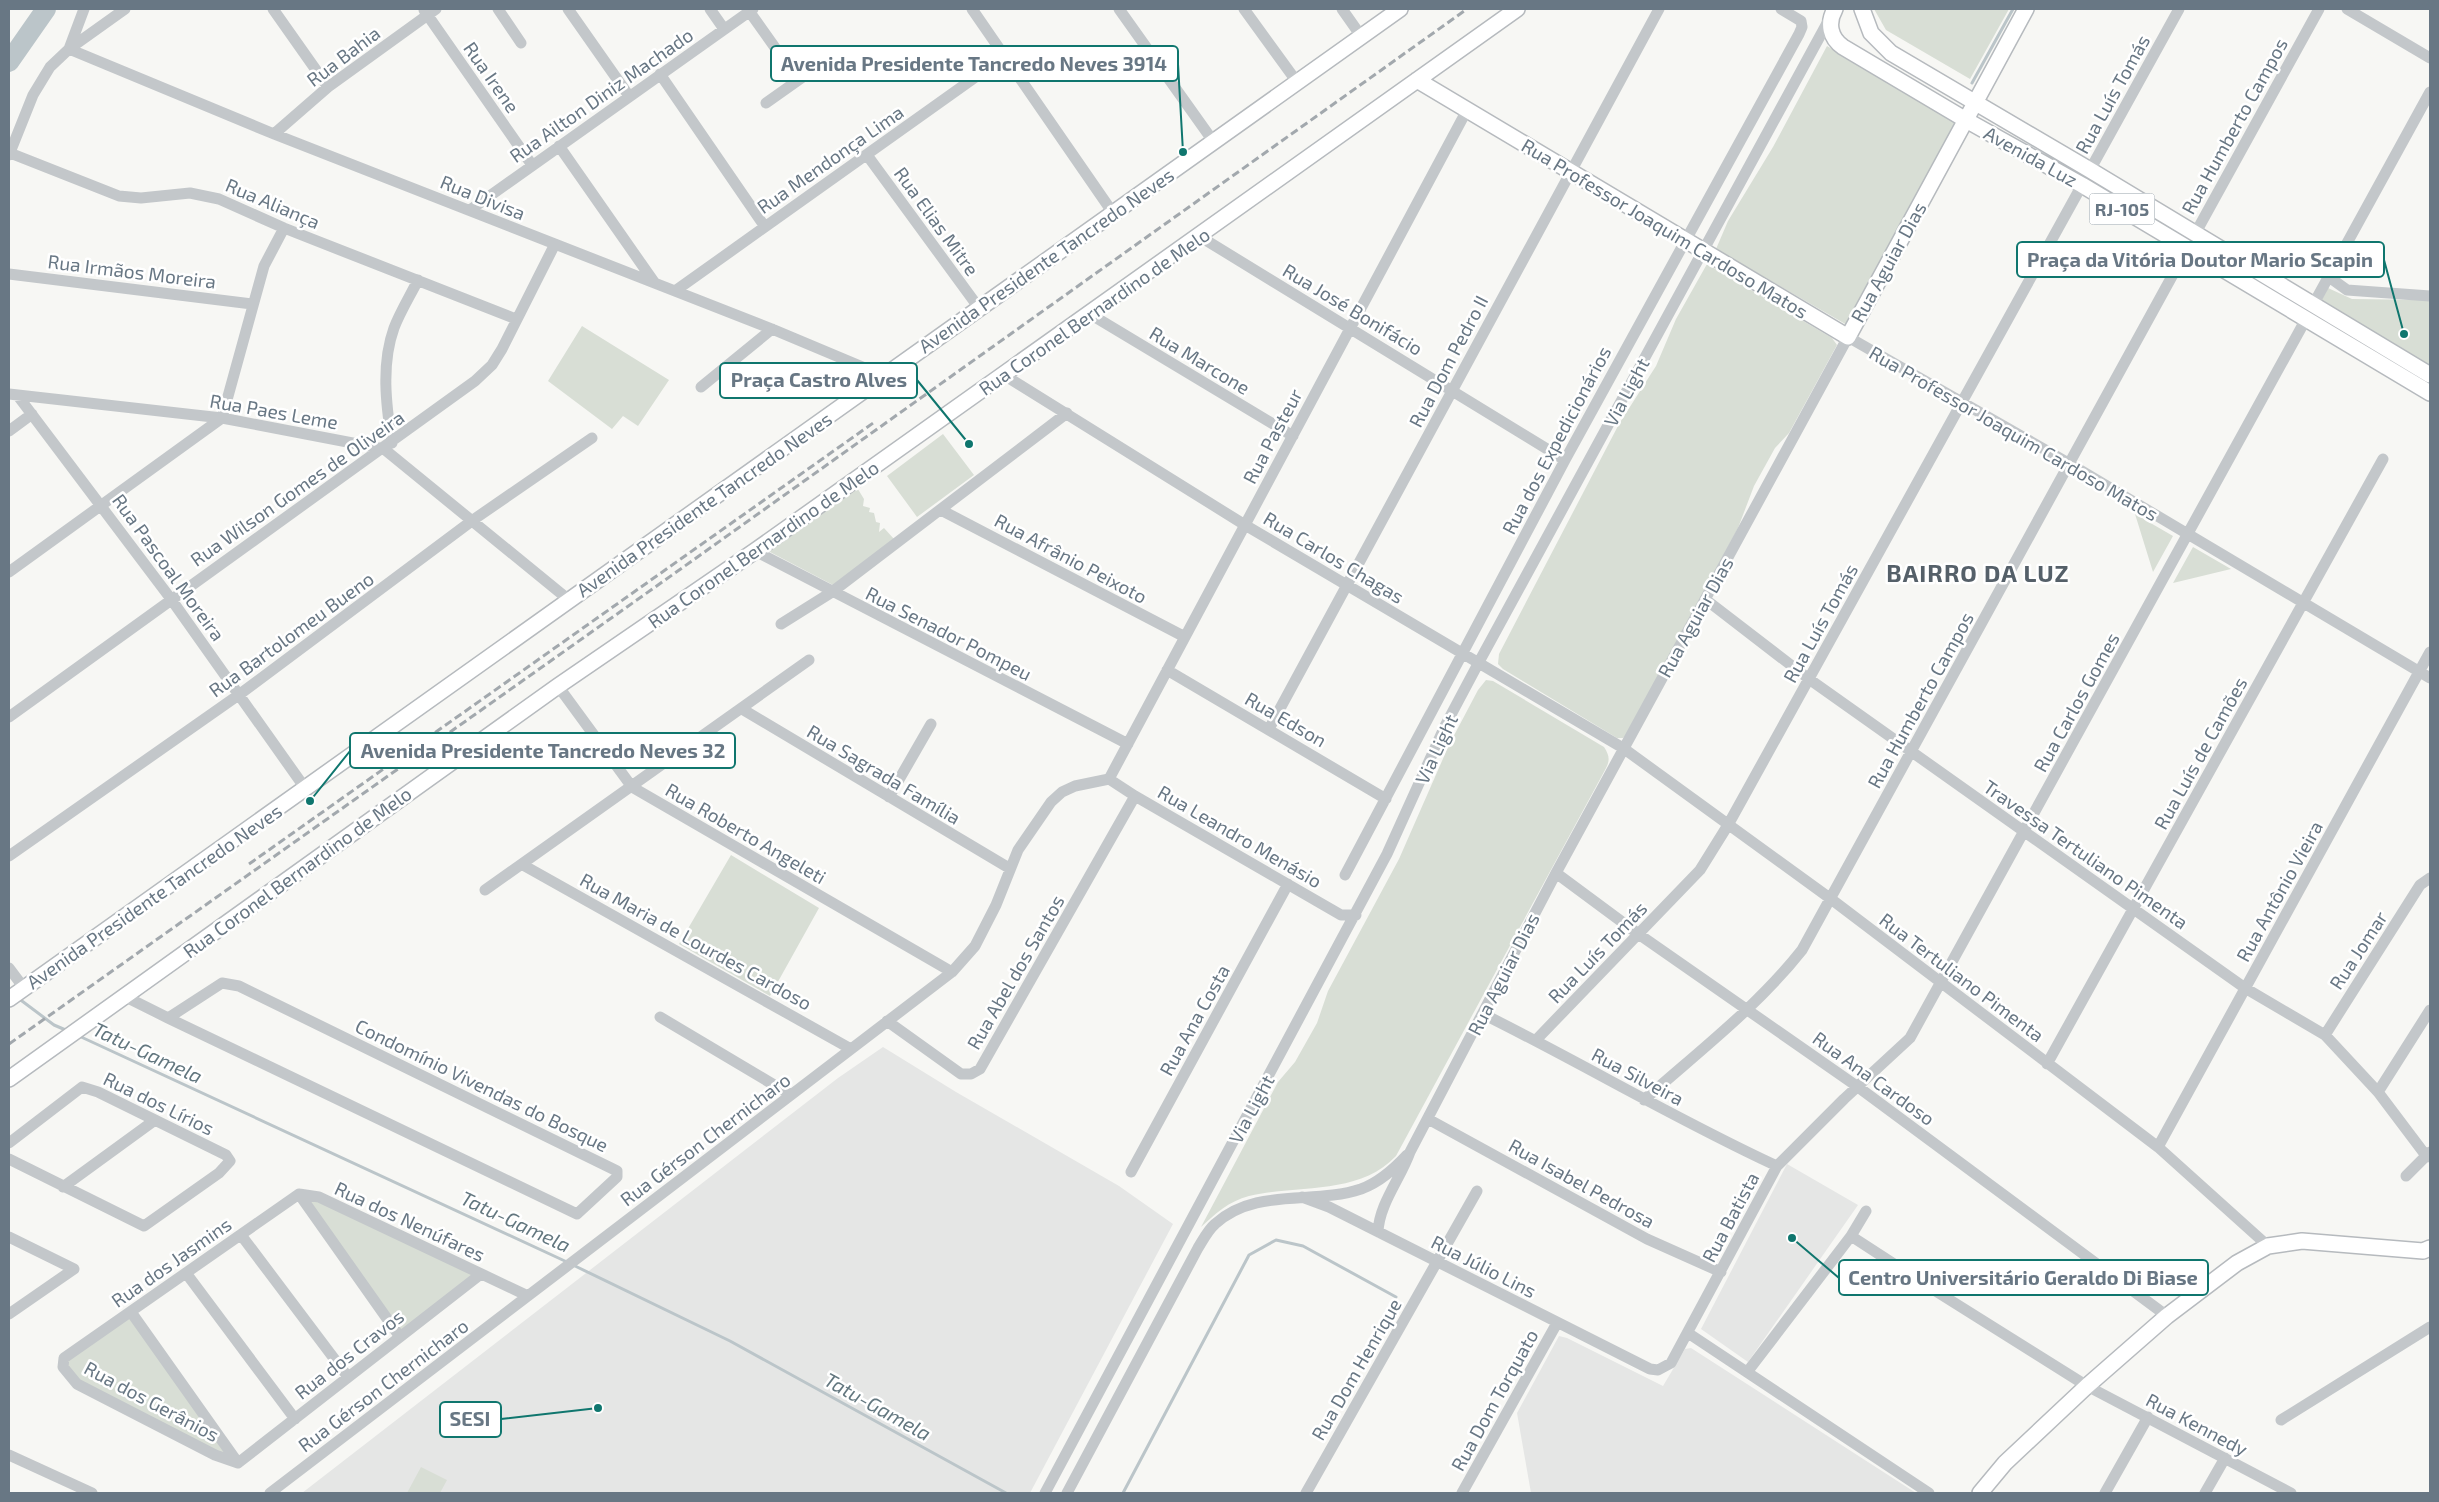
<svg xmlns="http://www.w3.org/2000/svg" width="2439" height="1502" font-family="'Exo 2',sans-serif">
  <style>
    .built { fill: #e5e6e5 }
    .green { fill: #d8ded5 }
    .lines { fill: none; stroke-linecap: round; stroke-linejoin: round }
    .stream { stroke: #bbc5c9; stroke-width: 3 }
    .river { stroke: #bbc5c9; stroke-width: 20 }
    .major-casing { stroke: #b6babe; stroke-width: 18 }
    .minor { stroke: #c3c7ca; stroke-width: 11 }
    .major { stroke: #fff; stroke-width: 15 }
    .rail { stroke: #a2a8ad; stroke-width: 3; stroke-dasharray: 8 4; stroke-linecap: butt }
    .labels { text-anchor: middle; dominant-baseline: central; stroke-width: 5; stroke-linejoin: round; paint-order: stroke }
    .shield { fill: #fff; stroke: #95a0a9; stroke-width: 1 }
    .shield-label { font-size: 18px; font-weight: bold; fill: #687784 }
    .street-label { font-size: 19px; fill: #687784; stroke: #fff }
    .water-label { font-size: 20px; font-style: italic; fill: #63777f; stroke: #fff }
    .district-label { font-size: 24px; font-weight: bold; letter-spacing: 1px; fill: #556069; stroke: #fff }
    .leader { fill: none; stroke: #0f766e; stroke-width: 2 }
    .callout-dot { fill: #0f766e; stroke: #fff; stroke-width: 2 }
    .callout { fill: #fff; stroke: #0f766e; stroke-width: 2 }
    .callout-label { font-size: 20px; text-anchor: middle; font-weight: bold; fill: #687784 }
  </style>
  <rect width="100%" height="100%" fill="#f7f7f4"/>
  <path class="built" d="M883,1047L956,1092L1119,1186L1173,1224L1030,1493H302L838,1078Z
    M1787,1164L1858,1205L1748,1362L1701,1329Z
    M1559,1336L1567,1338L1663,1386L1685,1349L1691,1348L1916,1493H1531L1517,1413Z"/>
  <path class="green" d="M1874,9H2009L1970,79L1886,30Z
    M1827,46L1957,122L1847,325L1716,249L1728,221L1773,147Z
    M1707,264L1832,338L1837,345L1789,433L1775,448L1754,486L1738,528L1627,735L1623,738H1617L1503,669L1498,664L1499,654L1619,424L1656,366L1676,319Z
    M2328,288L2352,299L2430,300V366L2321,301Z
    M582,326L669,380L638,426L623,416L612,429L548,381Z
    M943,434L974,475L917,517L887,476Z
    M856,486L864,499L863,506L870,508L869,512L874,513L876,522L880,523L879,532L884,528L894,539L833,585L770,552L769,549Z
    M2135,514L2173,536L2153,572Z
    M2193,547L2231,569L2173,583Z
    M1486,680L1493,681L1604,747C1610,756 1610,761 1605,770L1396,1156C1358,1196 1299,1184 1249,1196C1229,1201 1215,1214 1201,1227L1278,1082L1295,1062L1317,1023L1328,991L1399,859L1449,745L1478,690Z
    M731,855L819,908L770,996L679,944Z
    M303,1196H307L477,1274L401,1332Z
    M130,1314L233,1461L80,1381L71,1373L64,1358Z
    M421,1467L447,1480L440,1493H407Z"/>
  <g class="lines">
    <path class="stream" d="M1972,83L2013,9
      M18,998L54,1025L68,1031
      M79,1036L567,1262
      M573,1265L730,1341L1006,1493
      M1123,1493L1249,1255L1276,1240L1303,1246L1396,1297"/>
    <path class="river" d="M9,62L46,9"/>
    <defs>
      <path id="major" d="M1835,9C1827,23 1830,38 1843,47L1966,120L2082,185L2430,393
        M1862,9L1871,33L1891,53L2090,170L2430,375
        M1417,80L1848,337L2026,9
        M9,999L1400,9
        M9,1079L558,686L755,551L1517,9
        M1980,1493L2005,1463L2087,1386L2167,1316L2237,1263L2268,1246L2302,1241L2423,1251L2430,1248"/>
    </defs>
    <use href="#major" class="major-casing"/>
    <path class="minor" d="M273,9L328,87
      M498,9L521,43
      M568,9L629,96
      M710,9L724,29
      M972,9L1113,213
      M1119,9L1213,141
      M1244,9L1297,82
      M1342,9L1361,36
      M2347,9L2430,58
      M424,10L532,165
      M749,11L798,80
      M69,49L274,134L772,329L884,376
      M69,49L125,9
      M660,74L765,227
      M766,103L831,57
      M274,134L328,87L436,9
      M559,146L654,282
      M10,153L119,196L141,198L190,193L219,199L284,228L516,319
      M9,155L33,95L50,67L69,49L84,9
      M867,155L979,308
      M2090,170L2179,9
      M470,210L753,9
      M2195,234L2319,9
      M1199,236L1565,460
      M9,274L252,304
      M2329,277L2347,290L2430,296
      M675,291L1005,56
      M2313,305L2430,92
      M1090,314L1293,436
      M1004,375L1245,525L1623,748L1831,899L2158,1147L2268,1246
      M701,387L772,329
      M9,394L222,418L384,449L569,600
      M18,396L171,599L305,788
      M9,431L32,414
      M392,443C386,405 381,364 394,328C400,312 410,296 418,280
      M941,510L1185,637
      M755,551L1128,744
      M9,572L222,418L264,266L284,228
      M1705,599L1809,679L2245,988L2325,1035L2378,1092L2427,1157
      M781,624L832,592L1067,413
      M1167,670L1386,799
      M558,686L632,787L952,972
      M742,709L1009,868
      M9,717L475,381L492,365L502,349L555,244
      M1269,729L1659,9
      M1109,779L1467,110
      M1109,779L1135,796L1341,915H1356
      M889,797L931,724
      M9,856L240,694L473,520L592,438
      M523,865L851,1049
      M1556,873L1637,933L1858,1087L2167,1316
      M1345,875L1565,460L1799,34L1802,27L1801,21L1781,9
      M485,890L809,660
      M9,968L24,988
      M124,996L168,1018L577,1214L617,1177V1171L613,1169L239,986L222,983L168,1018
      M1483,1014C1582,1063 1677,1120 1777,1166
      M660,1017L791,1095
      M887,1021L961,1074H971L980,1069L1135,796
      M2325,1035L2420,885L2430,878
      M1536,1040L1700,870L1728,825L2082,185
      M2047,1064L2383,459
      M2378,1092L2430,1010
      M1644,1100C1698,1052 1757,1007 1802,950L2187,249
      M1428,1119L1647,1239L1721,1272
      M9,1143L82,1087L98,1092L226,1155L230,1161L219,1173L144,1226L9,1159
      M2158,1147L2430,652
      M1131,1172L1288,884
      M2406,1176L2430,1152
      M63,1187L155,1120
      M299,1194L319,1197L528,1296
      M299,1194L400,1337
      M1302,1197L1329,1207L1650,1369L1658,1370L1671,1363L1777,1166L1844,1099L1910,1038L2306,319
      M1378,1232C1379,1204 1401,1178 1410,1152L1556,873L1848,337L2070,464L2430,678
      M241,1235L348,1377
      M1851,1236L1934,1290L2087,1386L2291,1493
      M9,1237L74,1269L9,1314
      M186,1273L295,1419
      M131,1312L238,1463
      M1688,1333L1929,1493
      M1748,1371L1851,1236L1866,1211
      M2281,1420L2430,1327
      M9,1455L92,1493
      M238,1463L215,1455L77,1384L63,1367L64,1358L299,1194
      M238,1463L481,1274
      M270,1493L952,972L975,946L996,905L1018,850L1051,802L1062,792L1075,786L1109,779
      M1045,1493L1387,854L1445,726L1479,662L1831,16
      M1067,1493L1198,1248C1203,1240 1208,1230 1215,1224C1255,1187 1314,1205 1361,1189C1380,1182 1394,1169 1407,1155
      M1306,1493L1477,1191
      M1462,1493L1557,1323
      M2105,1493L2148,1417
      M2205,1493L2225,1458"/>
    <use href="#major" class="major"/>
    <path class="rail" d="M249,864L876,421
      M9,1044L675,573L1467,9"/>
  </g>
  <g class="labels">
    <rect class="shield" x="2089.5" y="193.5" width="65" height="31" rx="4"/>
    <g class="shield-label">
      <text x="2122" y="209">RJ-105</text>
    </g>
    <g class="street-label">
      <text transform="translate(343 56) rotate(-37)">Rua Bahia</text>
      <text transform="translate(492 77) rotate(55)">Rua Irene</text>
      <text transform="translate(2112 94) rotate(-61)">Rua Luís Tomás</text>
      <text transform="translate(601 95) rotate(-35)">Rua Ailton Diniz Machado</text>
      <text transform="translate(2234 126) rotate(-61)">Rua Humberto Campos</text>
      <text transform="translate(2031 156) rotate(29)">Avenida Luz</text>
      <text transform="translate(830 159) rotate(-35)">Rua Mendonça Lima</text>
      <text transform="translate(483 197) rotate(22)">Rua Divisa</text>
      <text transform="translate(273 203) rotate(23)">Rua Aliança</text>
      <text transform="translate(937 221) rotate(54)">Rua Elias Mitre</text>
      <text transform="translate(1665 228) rotate(31)">Rua Professor Joaquim Cardoso Matos</text>
      <text transform="translate(1046 260) rotate(-35)">Avenida Presidente Tancredo Neves</text>
      <text transform="translate(1888 262) rotate(-61)">Rua Aguiar Dias</text>
      <text transform="translate(132 271) rotate(7)">Rua Irmãos Moreira</text>
      <text transform="translate(1353 309) rotate(31)">Rua José Bonifácio</text>
      <text transform="translate(1094 311) rotate(-35)">Rua Coronel Bernardino de Melo</text>
      <text transform="translate(1200 360) rotate(31)">Rua Marcone</text>
      <text transform="translate(1448 361) rotate(-62)">Rua Dom Pedro II</text>
      <text transform="translate(1626 392) rotate(-62)">Via Light</text>
      <text transform="translate(274 411) rotate(10)">Rua Paes Leme</text>
      <text transform="translate(2014 433) rotate(30)">Rua Professor Joaquim Cardoso Matos</text>
      <text transform="translate(1272 436) rotate(-62)">Rua Pasteur</text>
      <text transform="translate(1556 440) rotate(-62)">Rua dos Expedicionários</text>
      <text transform="translate(297 488) rotate(-35)">Rua Wilson Gomes de Oliveira</text>
      <text transform="translate(704 504) rotate(-35)">Avenida Presidente Tancredo Neves</text>
      <text transform="translate(763 544) rotate(-35)">Rua Coronel Bernardino de Melo</text>
      <text transform="translate(1334 557) rotate(31)">Rua Carlos Chagas</text>
      <text transform="translate(1071 558) rotate(28)">Rua Afrânio Peixoto</text>
      <text transform="translate(169 567) rotate(54)">Rua Pascoal Moreira</text>
      <text transform="translate(1695 617) rotate(-61)">Rua Aguiar Dias</text>
      <text transform="translate(1820 623) rotate(-61)">Rua Luís Tomás</text>
      <text transform="translate(949 633) rotate(27)">Rua Senador Pompeu</text>
      <text transform="translate(291 634) rotate(-36)">Rua Bartolomeu Bueno</text>
      <text transform="translate(1920 700) rotate(-61)">Rua Humberto Campos</text>
      <text transform="translate(2076 702) rotate(-61)">Rua Carlos Gomes</text>
      <text transform="translate(1286 719) rotate(30)">Rua Edson</text>
      <text transform="translate(1436 749) rotate(-65)">Via Light</text>
      <text transform="translate(2200 753) rotate(-61)">Rua Luís de Camões</text>
      <text transform="translate(884 774) rotate(31)">Rua Sagrada Família</text>
      <text transform="translate(746 833) rotate(30)">Rua Roberto Angeleti</text>
      <text transform="translate(1240 836) rotate(30)">Rua Leandro Menásio</text>
      <text transform="translate(2086 854) rotate(35)">Travessa Tertuliano Pimenta</text>
      <text transform="translate(297 872) rotate(-36)">Rua Coronel Bernardino de Melo</text>
      <text transform="translate(2279 891) rotate(-61)">Rua Antônio Vieira</text>
      <text transform="translate(154 896) rotate(-35)">Avenida Presidente Tancredo Neves</text>
      <text transform="translate(696 941) rotate(29)">Rua Maria de Lourdes Cardoso</text>
      <text transform="translate(2358 950) rotate(-57)">Rua Jomar</text>
      <text transform="translate(1597 952) rotate(-46)">Rua Luís Tomás</text>
      <text transform="translate(1015 972) rotate(-60)">Rua Abel dos Santos</text>
      <text transform="translate(1503 974) rotate(-63)">Rua Aguiar Dias</text>
      <text transform="translate(1962 977) rotate(37)">Rua Tertuliano Pimenta</text>
      <text transform="translate(1194 1020) rotate(-61)">Rua Ana Costa</text>
      <text transform="translate(1638 1076) rotate(28)">Rua Silveira</text>
      <text transform="translate(1874 1078) rotate(36)">Rua Ana Cardoso</text>
      <text transform="translate(482 1085) rotate(26)">Condomínio Vivendas do Bosque</text>
      <text transform="translate(159 1103) rotate(26)">Rua dos Lírios</text>
      <text transform="translate(1251 1109) rotate(-62)">Via Light</text>
      <text transform="translate(705 1139) rotate(-37)">Rua Gérson Chernicharo</text>
      <text transform="translate(1582 1183) rotate(29)">Rua Isabel Pedrosa</text>
      <text transform="translate(1730 1217) rotate(-62)">Rua Batista</text>
      <text transform="translate(410 1221) rotate(25)">Rua dos Nenúfares</text>
      <text transform="translate(171 1262) rotate(-35)">Rua dos Jasmins</text>
      <text transform="translate(1484 1266) rotate(27)">Rua Júlio Lins</text>
      <text transform="translate(349 1354) rotate(-38)">Rua dos Cravos</text>
      <text transform="translate(1356 1369) rotate(-60)">Rua Dom Henrique</text>
      <text transform="translate(383 1385) rotate(-37)">Rua Gérson Chernicharo</text>
      <text transform="translate(1494 1400) rotate(-61)">Rua Dom Torquato</text>
      <text transform="translate(152 1401) rotate(28)">Rua dos Gerânios</text>
      <text transform="translate(2197 1424) rotate(28)">Rua Kennedy</text>
    </g>
    <g class="water-label">
      <text transform="translate(148 1052) rotate(25)">Tatu-Gamela</text>
      <text transform="translate(516 1221) rotate(25)">Tatu-Gamela</text>
      <text transform="translate(878 1406) rotate(29)">Tatu-Gamela</text>
    </g>
    <g class="district-label">
      <text x="1978" y="572">BAIRRO DA LUZ</text>
    </g>
  </g>
  <path class="leader" d="M1183 152L1178 64M2404 334L2384 260M969 444L917 380M310 801L350 751M1792 1238L1839 1278M598 1408L501 1419"/>
  <g class="callout-dot">
    <circle cx="1183" cy="152" r="5"/>
    <circle cx="2404" cy="334" r="5"/>
    <circle cx="969" cy="444" r="5"/>
    <circle cx="310" cy="801" r="5"/>
    <circle cx="1792" cy="1238" r="5"/>
    <circle cx="598" cy="1408" r="5"/>
  </g>
  <g class="callout">
    <rect x="771" y="46" width="407" height="35" rx="5"/>
    <rect x="2017" y="242" width="367" height="35" rx="5"/>
    <rect x="720" y="363" width="197" height="35" rx="5"/>
    <rect x="350" y="733" width="385" height="35" rx="5"/>
    <rect x="1839" y="1260" width="369" height="35" rx="5"/>
    <rect x="440" y="1402" width="61" height="35" rx="5"/>
  </g>
  <g class="callout-label">
    <text x="974" y="71">Avenida Presidente Tancredo Neves 3914</text>
    <text x="2200" y="267">Praça da Vitória Doutor Mario Scapin</text>
    <text x="819" y="387">Praça Castro Alves</text>
    <text x="543" y="758">Avenida Presidente Tancredo Neves 32</text>
    <text x="2023" y="1285">Centro Universitário Geraldo Di Biase</text>
    <text x="470" y="1426">SESI</text>
  </g>
  <rect width="2439" height="1502" fill="none" stroke="#687784" stroke-width="20"/>
</svg>
